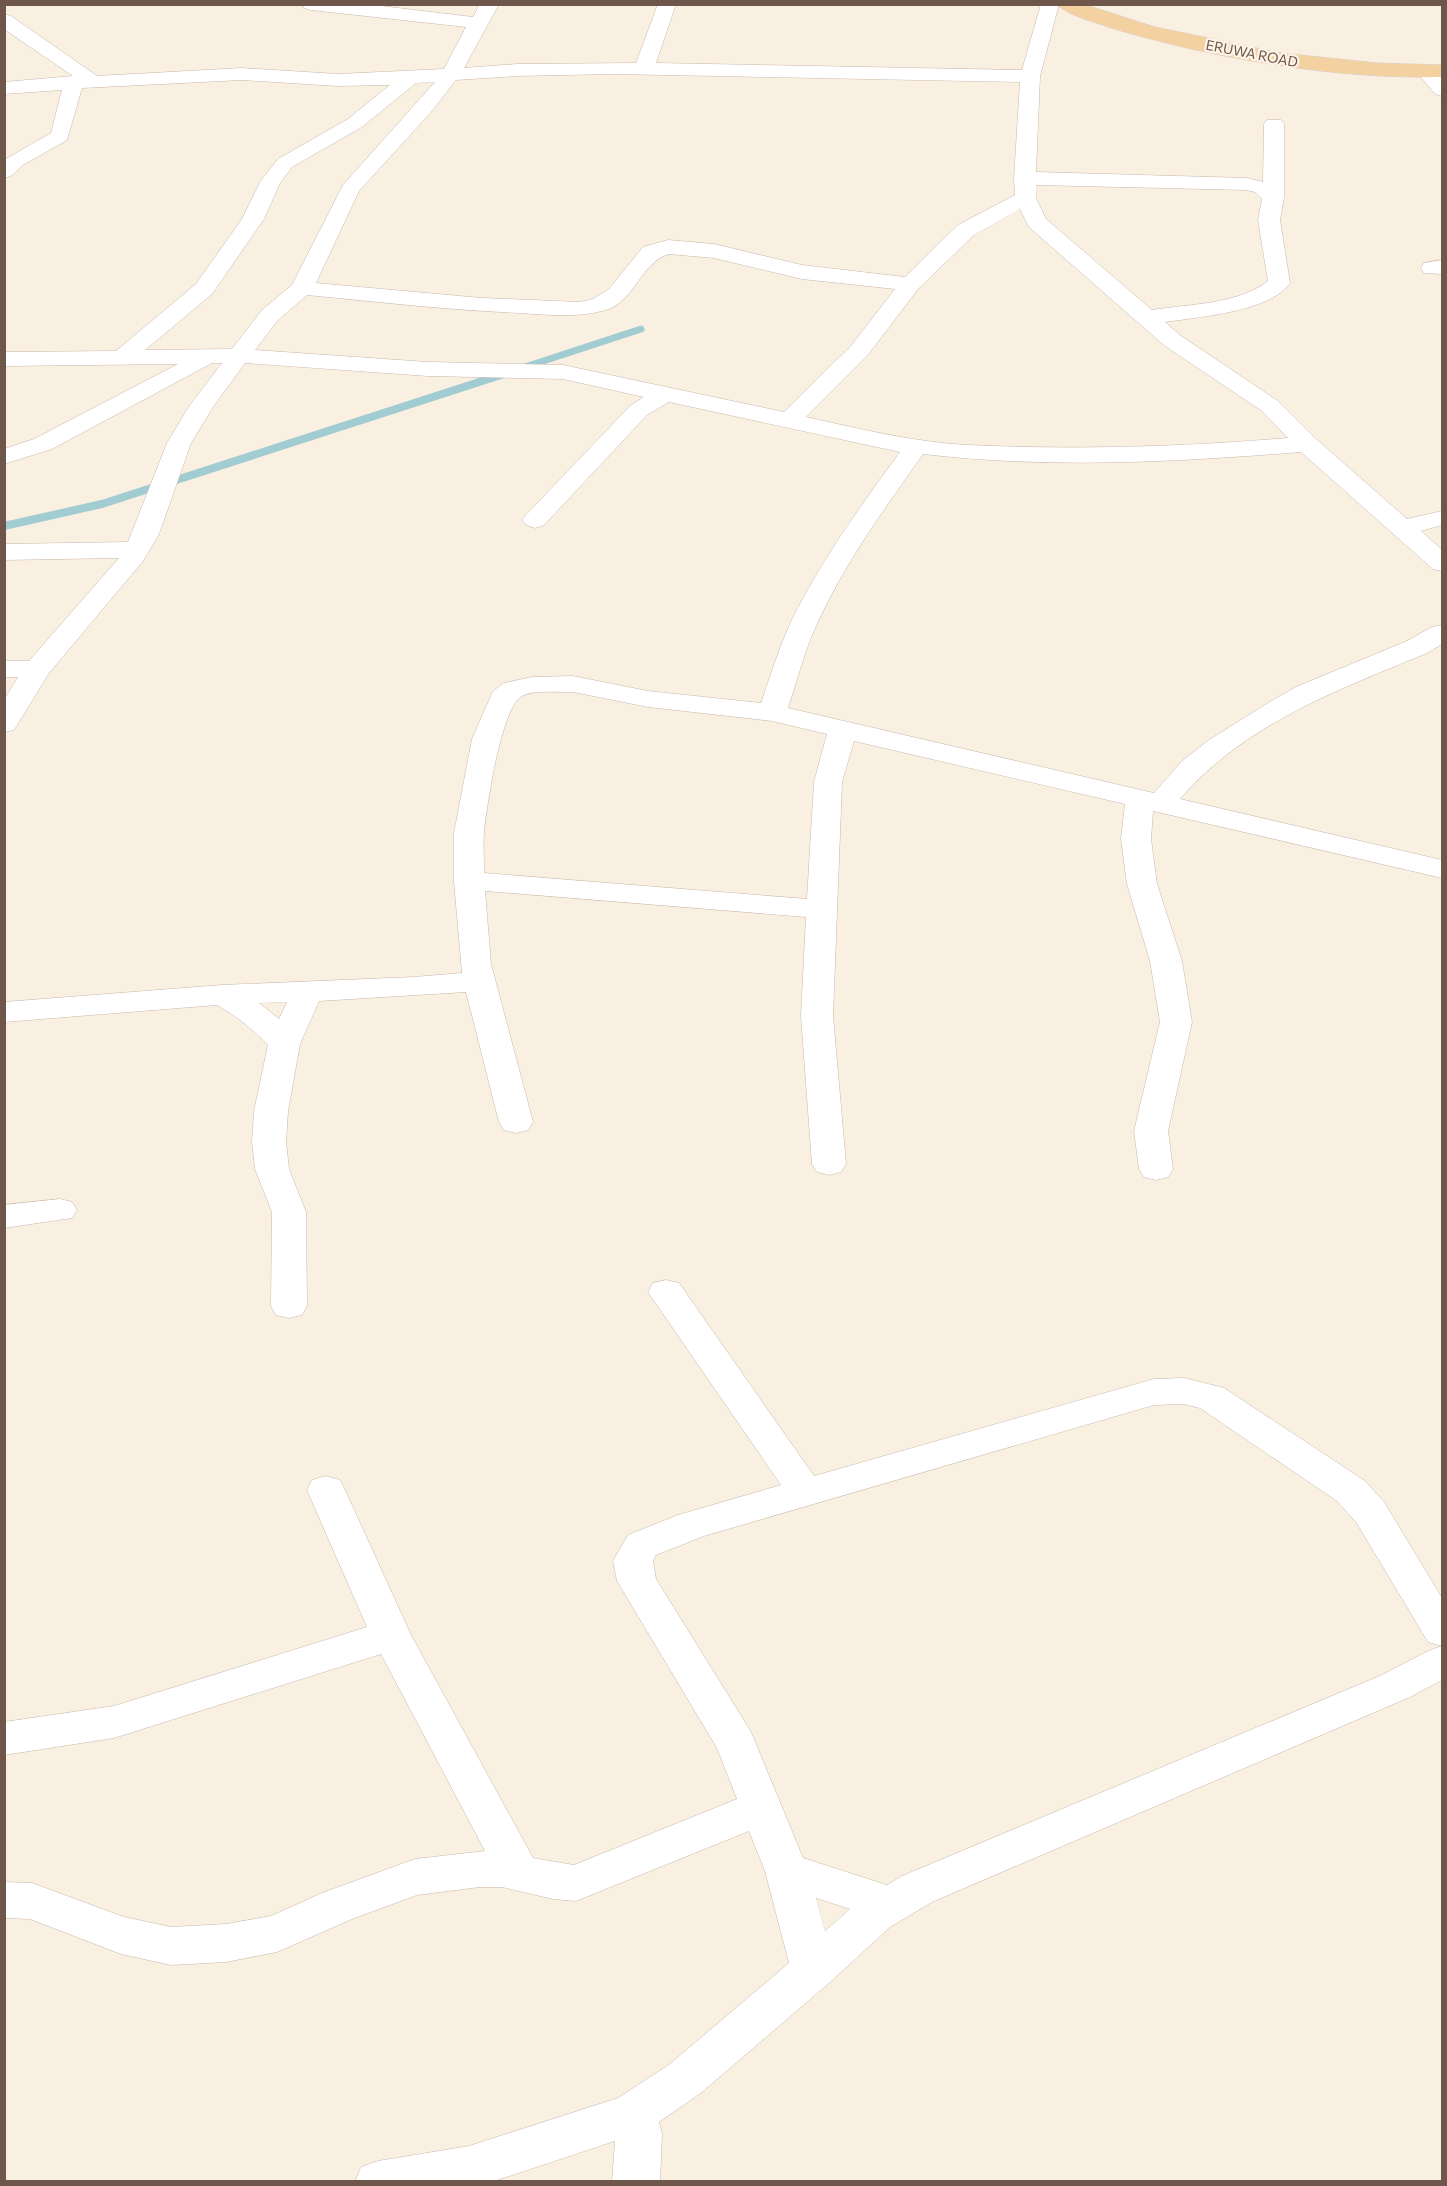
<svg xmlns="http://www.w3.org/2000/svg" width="1447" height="2186" font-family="Commissioner,sans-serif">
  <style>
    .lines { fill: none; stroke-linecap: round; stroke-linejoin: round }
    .stream-far1 { stroke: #a0ccd2; stroke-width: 7 }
    .stream { stroke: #a0ccd2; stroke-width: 8 }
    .minor-casing { stroke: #c9b7aa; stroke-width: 1 }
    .major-casing { stroke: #d7d0cd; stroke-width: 1 }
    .minor { fill: #fff; fill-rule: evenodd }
    .major { fill: #f3d1a0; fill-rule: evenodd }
    .labels { text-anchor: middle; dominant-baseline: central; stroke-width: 4.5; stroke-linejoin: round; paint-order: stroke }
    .far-street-label { font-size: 14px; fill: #6f564b; stroke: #fdf4e8 }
  </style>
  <rect width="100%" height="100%" fill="#faf0e2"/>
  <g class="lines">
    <path class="stream-far1" d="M522,368L641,329"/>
    <path class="stream" d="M4,526L102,504L504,374"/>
    <defs>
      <path id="minor" d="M302,4H365L473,17L480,4H499L464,68L517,64L636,63L658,4H676L656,63L1022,70L1041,4H1059L1040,76L1036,172L1247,178L1263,182L1264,124L1267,120H1281L1284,124V197L1280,220L1290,283C1270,312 1198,317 1165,322L1181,336L1278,401L1316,439L1407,519L1442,511V525L1421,531L1442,550V571L1433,569L1301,452C1176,462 1048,469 923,454C884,509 844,564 816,626C804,652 797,681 788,708L1154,793L1182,761L1209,740L1268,703L1296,687L1407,641L1432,627L1442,625V644L1427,653C1338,690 1244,724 1180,799L1442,860V878L1153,811L1151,839L1157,884L1182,961L1192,1022L1168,1131L1173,1169L1168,1177L1156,1180L1144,1177L1139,1169L1134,1131L1160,1022L1150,961L1127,884L1121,839L1125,804L854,741L842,782L833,1016L846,1164L841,1172L829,1175L817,1172L812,1164L801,1016L806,917L485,891L491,964L533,1122L528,1130L516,1133L504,1130L499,1122L466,992L319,1001L300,1044L288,1111L286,1142L289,1169L306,1212L307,1306L302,1315L289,1318L276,1315L271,1306L272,1212L255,1169L252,1142L254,1111L268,1045C253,1029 236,1016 217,1005L4,1022V1002L222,985L414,977L462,973L454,881V833L472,739L493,691L504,683L532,677L573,676L648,691L761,703C770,677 778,651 789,626C819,563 860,507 900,452L669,402L647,415L544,525L535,528L526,525L522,520L526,515L631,405L644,397L563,379L428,376L245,363L213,407L191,443L159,534L143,561L49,673L14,730L4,732V700L18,677H4V661H29L119,558L4,560V544L128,542L167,443L190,405L222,363H212L52,449L4,464V449L34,439L178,364L4,366V352L116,351L196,284L242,219L260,182L278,159L348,119L390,85L338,86L242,80L82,88L67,140L23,165L11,176L4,178V160L51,133L62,90L4,94V82L73,76L4,29V14L11,16L97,76L242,68L338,74L444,69L466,27L311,10L304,8ZM613,74L1020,82L1014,178L1015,195L958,225L905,277L802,265L714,244L668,240L643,247L609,289L593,299L580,302L482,298L316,283L359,191L431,112L456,80L517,76ZM435,82L343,185L292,285L262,310L232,349L145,350L212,294L264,219L280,183L292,167L362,127L416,83ZM1036,185L1246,190L1255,192L1262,199L1258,220L1268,281C1237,305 1188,304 1152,310L1046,219L1036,198ZM1020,209L1029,227L1165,346L1262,411L1288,438C1182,447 1074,450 968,445C913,442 860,429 806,417L867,356L918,289L974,235ZM669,254L714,258L802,279L895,289L851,346L784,412L563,365L428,362L255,350L278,320L307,295C378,302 449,310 520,313C549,315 578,318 606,310C635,301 641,262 669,254ZM573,692L648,707L772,721L827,734L814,782L807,899L484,873C484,859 483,845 484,831C487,806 501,707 522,696C536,689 558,693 573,692ZM287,1002L279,1019L259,1003Z
        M1426,65L1433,67L1442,78V96L1435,94L1416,71L1419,67Z
        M1442,260V274L1424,273L1421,268L1424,263Z
        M60,1199L72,1202L77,1210L72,1218L4,1228V1205Z
        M666,1280L679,1283L814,1476L1154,1379L1184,1378L1224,1388L1365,1481L1384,1502L1442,1598V1646L1428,1642L1356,1522L1337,1501L1200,1408L1184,1404L1154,1405L704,1536L656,1555L653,1561L656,1579L751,1732L803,1858L887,1885L902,1876L1382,1675L1428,1651L1442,1646V1680L1410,1697L932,1902L890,1927L829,1983L702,2092L659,2122L662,2134L660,2182H612L615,2141L491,2182H355L361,2167L378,2161L469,2146L618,2098L670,2064L789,1963L765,1871L749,1831L576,1901L553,1899L502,1887H480L417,1895L352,1919L277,1952L226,1962L171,1965L121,1954L30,1919L4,1918V1882L32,1883L124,1917L171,1927L226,1924L271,1916L322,1893L415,1859L485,1851L381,1654L114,1738L4,1755V1722L114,1706L367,1627L307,1490L312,1480L326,1476L340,1480L345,1490L411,1635L533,1858L574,1865L737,1799L717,1748L617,1581L613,1561L628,1535L678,1515L781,1485L648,1292L653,1283ZM816,1898L850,1909L825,1931Z"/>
      <path id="major" d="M1057,4H1083L1155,27L1281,53L1377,63L1442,65V77C1332,79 1217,59 1111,28C1098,23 1065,15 1057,4Z"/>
    </defs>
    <use href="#minor" class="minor-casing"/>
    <use href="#major" class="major-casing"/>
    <use href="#minor" class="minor"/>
    <use href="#major" class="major"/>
  </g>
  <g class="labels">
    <g class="far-street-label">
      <text transform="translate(1252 53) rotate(11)">ERUWA ROAD</text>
    </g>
  </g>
  <rect width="1447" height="2186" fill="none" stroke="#6f564b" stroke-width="12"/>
</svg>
